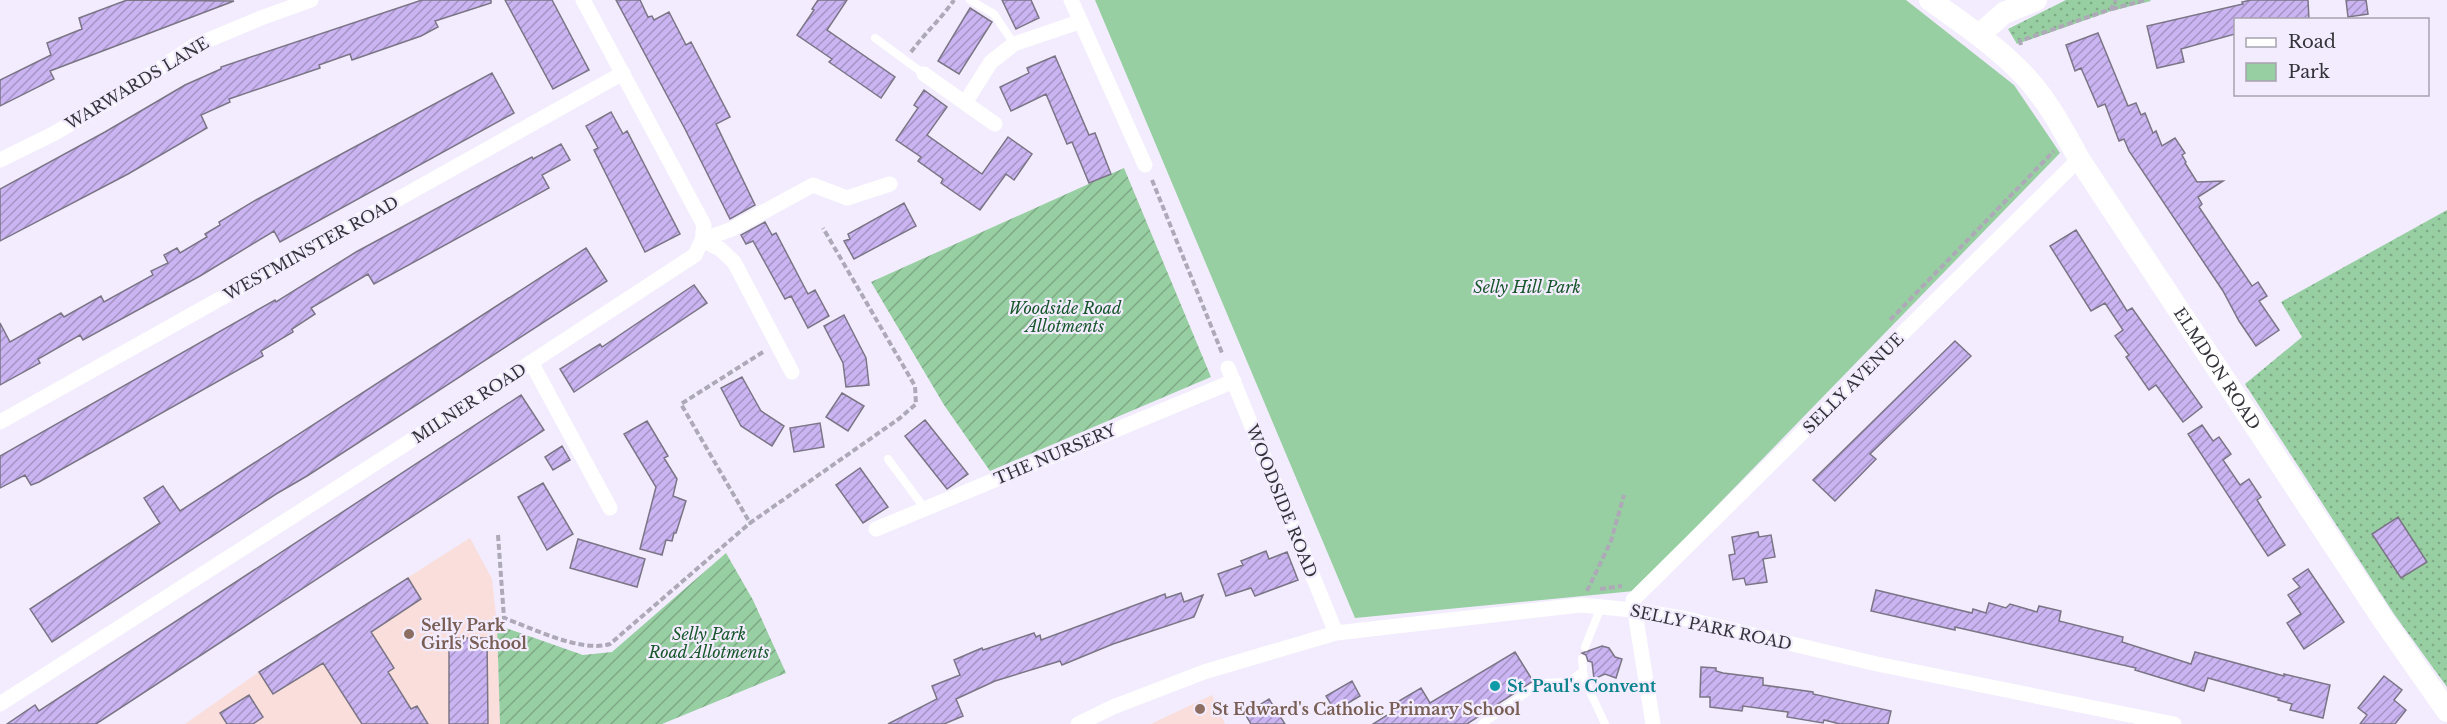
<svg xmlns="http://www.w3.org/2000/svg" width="2447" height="724" font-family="'Libre Baskerville',serif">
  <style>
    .education { fill: #f9dedb }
    .grass { fill: url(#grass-dots) }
    .park { fill: #98cfa2 }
    .garden { fill: url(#garden-furrows) }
    .building { fill: url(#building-hatch); stroke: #7b7586; stroke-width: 1.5 }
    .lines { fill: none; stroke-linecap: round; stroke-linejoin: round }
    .path { stroke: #ada9b7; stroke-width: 4; stroke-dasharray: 6 3; stroke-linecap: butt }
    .lane { stroke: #fff; stroke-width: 8 }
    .street { stroke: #fff; stroke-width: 15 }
    .secondary { stroke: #fff; stroke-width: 22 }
    .education-dot { fill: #8d6e63; stroke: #f2ecfe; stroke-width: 2 }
    .culture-dot { fill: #0f9aa8; stroke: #f2ecfe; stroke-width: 2 }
    .labels { text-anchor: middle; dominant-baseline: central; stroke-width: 4.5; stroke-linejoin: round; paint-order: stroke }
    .street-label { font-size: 16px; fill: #36343b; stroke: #f2ecfe }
    .park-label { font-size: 16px; font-style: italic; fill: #18562b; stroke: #f2ecfe }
    .education-label { font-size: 16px; font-weight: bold; fill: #785e54; stroke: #f2ecfe; text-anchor: start }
    .culture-label { font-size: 16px; font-weight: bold; fill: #0d838f; stroke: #f2ecfe; text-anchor: start }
  </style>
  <defs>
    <pattern id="grass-dots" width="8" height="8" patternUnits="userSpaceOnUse" patternTransform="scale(1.5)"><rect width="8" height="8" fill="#98cfa2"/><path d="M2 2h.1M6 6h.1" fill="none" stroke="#7da985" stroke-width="1.8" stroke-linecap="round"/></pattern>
    <pattern id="garden-furrows" width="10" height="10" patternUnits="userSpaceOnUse" patternTransform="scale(1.5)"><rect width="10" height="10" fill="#98cfa2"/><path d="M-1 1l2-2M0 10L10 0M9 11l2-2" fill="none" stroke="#7da985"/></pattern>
    <pattern id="building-hatch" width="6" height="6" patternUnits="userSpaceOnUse" patternTransform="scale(1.5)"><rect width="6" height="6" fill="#cab5f2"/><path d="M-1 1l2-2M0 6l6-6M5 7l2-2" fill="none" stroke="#a594c5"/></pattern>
  </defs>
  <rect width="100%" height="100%" fill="#f2ecfe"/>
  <path class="education" d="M470,538L492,579L497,625L500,724H185L259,672Z
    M1212,695L1225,724H1151Z"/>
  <path class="grass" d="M2066,0H2150L2151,1L2111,11L2017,44L2008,29Z
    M2447,210V687L2394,614L2245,384L2302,337L2281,302Z"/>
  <path class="park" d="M1095,0H1906L2014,85L2060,153L1634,591L1355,618Z"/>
  <path class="garden" d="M1124,168L1211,377L990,471L944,405L871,282Z
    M726,553L753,600L786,673L662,724H500L497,625L583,655L612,652Z"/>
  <path class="building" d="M127,0L234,1L50,71L54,79L0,106V80L51,55L47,43L82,29L79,18Z
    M422,0H491V3L435,21L438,27L421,36L352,60L350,54L319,65L320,68L229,99L230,102L201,115L207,128L128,174L0,241V189L105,132L185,85L221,69V67Z
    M505,0H552L589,70L553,89Z
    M616,0H640L648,17L652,16L654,20L669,12L686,45L691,42L730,117L716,124L755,205L730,219L685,129Z
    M818,0H847L827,30L895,77L881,98L829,62L832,59L797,35L814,10L812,9Z
    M1002,0H1031L1039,18L1016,29Z
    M2251,0H2308L2309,20H2235V34L2181,49L2184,62L2157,68L2147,26L2243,4L2242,2Z
    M2346,0H2366L2368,14L2348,17Z
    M970,8L992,22L959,74L938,61Z
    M2098,33L2128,106L2136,103L2141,115L2145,113L2153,133L2156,131L2162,146L2175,138L2185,153L2182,155L2186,162L2185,163L2197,182L2223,181L2198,197L2202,204L2199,207L2252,286L2258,282L2267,296L2259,301L2279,330L2256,346L2239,321L2223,291L2129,151L2124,139L2119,141L2105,104L2098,107L2081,68L2075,71L2066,45Z
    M1055,56L1089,135L1095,133L1111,174L1089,183L1072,142L1067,144L1046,94L1011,111L1000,87L1029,73L1027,68Z
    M492,73L514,113L280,242L274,231L200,276L83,340L80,335L38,359L40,363L0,385V323L10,342L61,313L64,317L101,296L104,302L153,275L151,271L168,263L164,255L177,248L180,253L207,237L205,234L220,225L219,222L256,200Z
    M924,90L947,107L927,135L982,174L1008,137L1032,154L1014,180L1006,174L980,210L941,183L943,179L918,161L921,157L896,140L918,108L914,105Z
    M611,112L623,134L627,131L680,234L645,252L594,150L598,148L586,126Z
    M561,144L570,160L542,175L549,188L374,284L368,274L311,308L315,314L292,329L293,332L261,351L263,356L39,482L31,485L25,475L0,488V456L275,300L276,302L356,252L532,157L533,159Z
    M904,203L916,226L854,259L844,241L850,239L848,234Z
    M765,222L772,235L776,233L808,294L815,290L829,316L808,328L791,296L785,299L753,241L746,244L741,235Z
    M2076,230L2127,311L2132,308L2202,407L2183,422L2156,385L2149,390L2126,357L2129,355L2115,336L2123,330L2105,303L2091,311L2050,246Z
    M586,248L607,281L307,476L276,494L52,642L30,609L160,523L144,498L163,486L180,511Z
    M694,285L707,303L574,392L560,369L600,344L602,347Z
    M844,315L866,358L869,385L846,387L843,363L824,326Z
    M1955,341L1971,356L1870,454L1876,459L1835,501L1813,480Z
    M742,377L761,411L784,426L772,446L741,426L721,388Z
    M842,393L864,406L848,431L826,417Z
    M521,395L544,430L96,724H7L35,705L39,711Z
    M925,420L968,474L947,489L905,436Z
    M647,421L668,456L664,458L677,479L673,496L686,501L676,533H674L672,541L666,540L662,555L640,549L656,487L624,434Z
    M820,423L824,447L794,452L790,428Z
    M2202,425L2213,441L2219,437L2231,454L2223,460L2240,485L2249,479L2261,497L2257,500L2285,545L2268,556L2188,434Z
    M562,446L570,460L553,470L545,457Z
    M860,468L888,507L863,523L836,485Z
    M543,483L573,534L547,550L518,497Z
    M2398,517L2427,562L2401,578L2372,534Z
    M1758,532L1759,537L1771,535L1775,557L1763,559L1767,582L1746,585L1744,578L1733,580L1729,555L1735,554L1732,537Z
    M578,539L645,559L637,587L570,568Z
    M1266,551L1269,559L1287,552L1298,580L1255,596L1251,588L1226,596L1218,574L1243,565L1241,561Z
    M2308,569L2344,622L2304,649L2287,623L2301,614L2288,595L2300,587L2293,579Z
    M408,578L421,599L371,632L394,668L388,672L411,709L417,706L428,724H362L323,663L273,694L259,672Z
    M1876,590L1972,613L1973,609L1986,613L1989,603L2006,608L2010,604L2037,612L2039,606L2061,611L2059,621L2123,637L2122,642L2191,664L2195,652L2284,676V674L2330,685L2323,718L2290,710L2292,704L2278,700L2279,698L2208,678L2204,691L2135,670L2136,668L1955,627V630L1871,611Z
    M1181,593L1184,602L1203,595L1194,617L1113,644L1062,665L1060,661L995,681L956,699L963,716L944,724H888L937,699L932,686L960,675L954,660L982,648L983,650L1034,633L1036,637L1040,635L1041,640L1165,594L1166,598Z
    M449,638H487L488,724H449Z
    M1602,646L1609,648L1615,657L1622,659L1616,678L1605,674L1594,679L1592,662L1588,661L1586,655L1582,653Z
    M1515,652L1533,681L1467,724H1373L1402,706L1399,701L1421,688L1430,703Z
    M1701,667L1716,668V671L1723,673L1763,678V685L1813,692V694L1891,711L1888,724H1840L1824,720L1823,723L1787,717L1788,712L1743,706L1742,711L1710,707V697H1700Z
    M2384,676L2402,690L2394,700L2406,710L2395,724H2360L2367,715L2358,708Z
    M1352,681L1360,696L1335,711L1326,696Z
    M249,695L263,717L253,724H227L220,713Z
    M1269,699L1285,724H1251L1245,714Z"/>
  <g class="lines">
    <path class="path" d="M2112,9L2145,0
      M2021,45L2020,41L2111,9L2116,0
      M911,52C925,33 941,19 954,0
      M1152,180L1222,353
      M1890,320L2054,151
      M763,352L681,404L750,523L900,418L916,404L915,386L823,228
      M498,535L504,618C532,628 581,653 610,644L750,523
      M1600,589L1622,586
      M1587,591L1611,541L1624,495"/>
    <path class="lane" d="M970,0L994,14L1014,44
      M875,38L924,74
      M888,459L925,509
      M1585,647L1601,607
      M1582,659L1584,679L1605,724
      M1482,724L1540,683L1569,682L1583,671"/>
    <path class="street" d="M1071,0L1145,165
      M924,74L965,103
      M995,124L965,103L991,62L1014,44L1079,22
      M0,160L53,134L111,100L194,46L261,18L311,0
      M702,240L732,229L813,185L847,198L890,184
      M702,240L720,249L734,262L792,372
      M531,362L610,508
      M1228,368L1336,633
      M0,422L623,73
      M876,529L1234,381
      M0,704L457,411L695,255L702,240L704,225L583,0
      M1078,724L1113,707L1204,672L1336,633L1581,605L1633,610L1682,618L1877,664L2174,724
      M1653,724L1633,600L2079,159"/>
    <g class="secondary">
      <path id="s1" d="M1930,0C1961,22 1993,44 2020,71C2045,96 2063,129 2079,159L2384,621L2447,711"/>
      <path d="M1979,35L2004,13L2036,0"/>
    </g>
  </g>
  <g class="education-dot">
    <circle cx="409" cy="634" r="6"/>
    <circle cx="1200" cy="709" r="6"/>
  </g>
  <circle class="culture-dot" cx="1495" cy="686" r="6"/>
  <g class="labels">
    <g class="street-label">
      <text transform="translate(137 83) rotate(-31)">WARWARDS LANE</text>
      <text transform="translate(311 248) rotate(-29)">WESTMINSTER ROAD</text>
      <text stroke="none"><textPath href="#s1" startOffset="472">ELMDON ROAD</textPath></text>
      <text transform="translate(1853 383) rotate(-45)">SELLY AVENUE</text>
      <text transform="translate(469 403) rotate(-33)">MILNER ROAD</text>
      <text transform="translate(1055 454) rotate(-23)">THE NURSERY</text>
      <text transform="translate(1282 501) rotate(68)">WOODSIDE ROAD</text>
      <text transform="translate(1711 627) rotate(12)">SELLY PARK ROAD</text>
    </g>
    <g class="park-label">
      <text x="1527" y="287">Selly Hill Park</text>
      <text x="1065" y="308">Woodside Road<tspan x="1065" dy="18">Allotments</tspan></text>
      <text x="709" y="634">Selly Park<tspan x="709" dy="18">Road Allotments</tspan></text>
    </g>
    <g class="education-label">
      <text x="421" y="625">Selly Park<tspan x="421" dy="18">Girls' School</tspan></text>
      <text x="1212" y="709">St Edward's Catholic Primary School</text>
    </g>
    <g class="culture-label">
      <text x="1507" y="686">St. Paul's Convent</text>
    </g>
  </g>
  <rect x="2234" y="18" width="195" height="78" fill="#f2ecfe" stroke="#a7a2b0" stroke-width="1.5"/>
  <rect x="2246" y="38" width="30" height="9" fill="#ffffff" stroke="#a7a2b0" stroke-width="1.5"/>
  <text x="2288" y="48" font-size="18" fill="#36343b">Road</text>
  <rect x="2246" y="63" width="30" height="18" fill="#98cfa2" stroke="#a7a2b0" stroke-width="1.5"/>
  <text x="2288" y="78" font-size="18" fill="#36343b">Park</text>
</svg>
